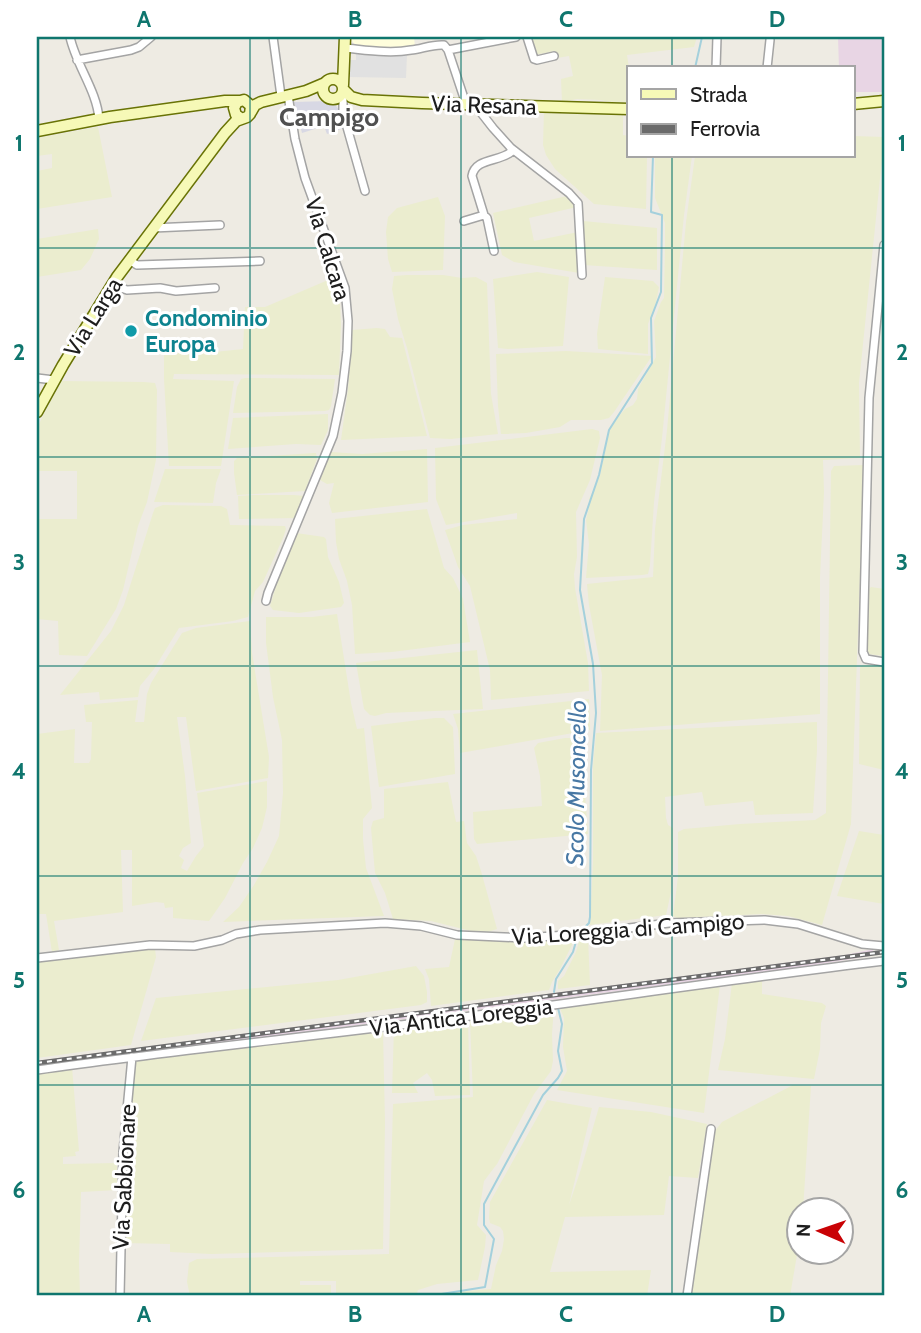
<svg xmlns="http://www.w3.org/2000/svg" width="921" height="1333" font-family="Cabin,sans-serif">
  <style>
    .industrial { fill: #e8d5e4 }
    .education { fill: #fffedc }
    .farmland { fill: #ebedcf }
    .parking { fill: #e1e1e1 }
    .plaza { fill: #d8d8e4 }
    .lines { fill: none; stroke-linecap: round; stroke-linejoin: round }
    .stream { stroke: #a4d0dc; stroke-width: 2 }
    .street-casing { stroke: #a4a4a4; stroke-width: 10 }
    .secondary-casing { stroke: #697306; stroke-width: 13 }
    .street { stroke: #fff; stroke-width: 7 }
    .secondary { stroke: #f6f9b7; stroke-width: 10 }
    .rail-casing { stroke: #6b6b6b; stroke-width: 4.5 }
    .rail { stroke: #fff; stroke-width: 2; stroke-dasharray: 5; stroke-linecap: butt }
    .grid { fill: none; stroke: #0f766e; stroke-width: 2; stroke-opacity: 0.55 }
    .culture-dot { fill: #0f9aa8; stroke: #fff; stroke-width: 2.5 }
    .labels { text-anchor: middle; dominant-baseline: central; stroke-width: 6; stroke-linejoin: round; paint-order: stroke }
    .street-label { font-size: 23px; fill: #1d1d1d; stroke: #fff }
    .culture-label { font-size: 23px; font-weight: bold; fill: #0d838f; stroke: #fff; text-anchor: start }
    .water-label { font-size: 24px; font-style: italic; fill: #4878a4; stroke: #fff }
    .quarter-label { font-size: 26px; font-weight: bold; fill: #505050; stroke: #fff }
    .neatline { fill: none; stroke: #0f766e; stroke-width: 2.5 }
    .grid-label { font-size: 23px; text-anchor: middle; font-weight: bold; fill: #0f766e }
  </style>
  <rect width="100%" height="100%" fill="#eeebe3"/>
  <path class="industrial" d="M838,37H884V92H853V68H839Z
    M874,949L870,956L815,965L37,1067V1061L845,955Z"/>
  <path class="education" d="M350,37H414L415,47L396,48L358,46L354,44Z"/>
  <path class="farmland" d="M532,37H697L694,47L627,55L629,68V103L609,102L601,100L577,99L562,102L561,79L573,76L569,56L557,58L555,51L535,55Z
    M544,110L623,112V135L629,136V156H647L646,209L594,204L555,169L546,155L543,145Z
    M98,127L112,197L37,209V171L52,168V154L37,156V138Z
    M853,136L884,137V140L859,383L860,458L823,460L824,492L820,577V714L600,731L602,675L589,605L587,584L653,577L655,529L667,430L686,222L695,156H853Z
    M655,156H692L684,215L662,438L654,502L650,565L648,574L642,575L586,578L589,544L586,520L589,508V499L600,476L609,428L625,409L633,405L637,399L638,389L656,357L654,321L661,302L664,298L665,243V223L655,198Z
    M567,196L577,207L529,218L534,241L578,232L579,273L514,262L502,255L493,213Z
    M438,197L445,216L443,270L392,272L388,259L386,232L388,217L397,208Z
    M583,221L657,228V270L584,265Z
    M98,229L99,239L90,259L81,270L37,277V239Z
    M537,272L569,277L563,346L508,349L498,348L493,279Z
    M407,275H443L462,278L476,277L487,283L491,394L498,434L451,439L430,438L407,348L398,319L392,289L394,276Z
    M335,277L340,303L341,324L339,375L174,374L173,379L234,381L221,466H169L164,379V352L196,354L243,349L245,307H265Z
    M605,277L653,281L659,287L656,302L648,324V354L598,349L597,334Z
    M377,328L385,329L390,337L402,338L427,436L341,440L348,389L352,330Z
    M566,351L652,356L614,412L609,418L601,420H571L560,427L526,433L501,434L498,406L496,354Z
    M245,378L335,379L331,406L329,410L325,411L233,413L237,387L241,379Z
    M60,381L144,382L155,383L157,390L156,460L147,502L138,526L123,590L116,609L87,656L59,655L58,621L37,619V519H77V471H37V428Z
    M328,414V430L321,445L296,444L228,449L233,418Z
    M592,429L599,431L600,438L590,480L576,512L577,557L574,574L575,588L588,663L589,691L491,700L490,670L470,586L458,567L445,530L463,525L517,519V513L446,525L436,499L435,448Z
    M427,449L428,502L332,513L329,503L334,483L327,484L320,480L331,452L362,454Z
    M314,453H316L317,459L305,491L237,495L234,473V461L237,458Z
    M864,465L851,824L822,925L788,916L762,914L677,918L673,916L678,877V832L684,829L740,824L815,820L826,813L831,471L834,466Z
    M165,469H221L216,483L213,503L154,502Z
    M254,495H294L305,496L296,518L239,519L238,496Z
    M163,505L221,506L227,509L230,525L285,526L286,529L283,538L263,582L255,591L248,617L233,621L179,628L154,669L140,686L138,697L100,700L99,692L60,695L111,631L124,605L153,513L155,508Z
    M427,509L444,568L453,578L463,599L470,642L392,652L355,654L352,605L347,581L339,559L336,542L335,519Z
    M296,533L324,537L326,539L328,557L339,582L344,603L341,607L299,613L273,610L270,606L283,563Z
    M871,587L884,589V656L868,654L865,648L867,591Z
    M337,614L351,703L357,729L364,728L372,808L363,819V839L366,868L384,916L223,922L239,907L254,885L267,862L279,836L283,793L282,740L273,697L266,643V617H312Z
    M250,621L252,653L269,757L268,778L196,791L186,717H177L185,776L191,843L183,848L179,856L184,860L181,868L187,871L196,856L204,846L197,793L267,781V807L262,828L253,848L243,863L225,898L209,921L173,918V907L165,908L164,903L156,902L132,906V850H121L123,912L54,921L59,950L52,952L46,914H37V734L75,729L74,763H89L91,759L92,722H86L84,705L138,700L135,722H144L147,694L151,683L182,633L196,628Z
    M477,650L483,709L386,713L375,716L370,715L364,709L356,663Z
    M863,665L884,666V770L859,764L860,667Z
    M589,699L590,730L460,753L458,729L453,714Z
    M435,718H444L453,727L455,774L379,787L371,726Z
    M817,722V750L813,813L755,815L753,801L705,806L702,792L665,797L666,818L668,825L673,828V858L671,892L666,915L590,925L593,862V767L596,733Z
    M565,738H587L585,795L588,834L477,844L474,839L473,812L542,806L540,776L534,748L538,743Z
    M448,782L456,822L464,821L467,843L476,856L481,871L497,929L488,932L471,931L431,921L393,919L385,893L375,873L371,828L373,821L384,818V789Z
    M859,831L884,835V904L837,896Z
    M574,937L572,945L560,969L552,982L549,990L431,1006L429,979L425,969L449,967L455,939L518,940Z
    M588,937L590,985L558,989V981L564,976L576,952L580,938Z
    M150,949H155L156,957L131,1045L37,1058V962Z
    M416,966L424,976L427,992V1002L421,1005L141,1041L156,998L338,980Z
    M762,979V994L822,1003L826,1006L821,1023L820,1049L814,1079L718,1070L725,1039L732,983Z
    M720,985L704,1113L557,1090L567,1071L563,1047L564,1018L559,1006Z
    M554,1007L552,1034L553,1061L551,1071L534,1094L497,1164L484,1181L477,1225L486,1235L485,1247L478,1280L437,1284L418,1290L416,1296H336V1281H300V1285H331V1296H190L187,1282L189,1263L197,1259L389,1254L393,1104L473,1097L470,1020Z
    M468,1020L470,1095L435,1096L432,1080L427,1073L413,1083L418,1093H392L394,1027Z
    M383,1030L385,1123L383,1249L211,1254L170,1252V1244L124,1243V1187L134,1063L136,1060Z
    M72,1067L79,1151L75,1152L76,1156L63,1157V1164L117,1163V1190L81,1192L79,1262L80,1296H37V1071Z
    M793,1085L811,1086L803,1210H799L798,1249L790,1296H691L714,1132L722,1122Z
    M547,1100L592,1108L569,1205L581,1169L599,1107L651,1112L707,1124L698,1178L669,1176L664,1215L565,1217L550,1272L651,1270L647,1296H430L431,1294L491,1289L496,1265L502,1251L504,1239L503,1231L500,1227L490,1223L489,1218L490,1202Z"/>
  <path class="parking" d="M356,54L407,55L406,78L348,77L349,60H356Z"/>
  <path class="plaza" d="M329,101L334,103L339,110L344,128L327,134L324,126L302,133L294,102Z"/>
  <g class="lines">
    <path class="stream" d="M695,68L702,37
      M581,931L589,923L590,917L591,770L596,713L593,664L580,590L584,519L599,475L609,430L652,363L651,318L661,292L662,215L651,212L653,156
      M554,992L556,979L573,952L577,938
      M429,1296L485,1287L494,1239L484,1225V1204L543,1095L558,1078L562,1071L558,1051L562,1024L558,1008"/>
    <defs>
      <path id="street" d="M70,37C76,65 97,91 99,119
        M273,37L281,96
        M527,37L534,59L537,60L554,56
        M345,48C366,50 390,54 411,50C422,49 432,44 444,45L448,50L466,104
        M448,50L516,37
        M77,60L131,50L139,47L151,37
        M716,68L717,37
        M767,68L770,40
        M343,92V113L365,191
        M475,105L493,128L511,148V152C499,162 475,158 472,176L484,215
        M511,148L569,193L578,203L582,275
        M464,221L484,215L487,218L494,251
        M153,228L220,225
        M884,245L869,398L863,652L866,659L884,662
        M129,260L137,265L260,261
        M112,285L127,290L160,288L176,291L215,288
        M37,378L54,380
        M266,601L268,593L333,436L342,393L347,351L348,321L345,288L305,178L295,139L288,95
        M37,958L150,945L194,946L222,940L236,934L260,930L385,923L421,926L457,935L524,938L581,934L669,923L765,920L798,924L862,944L884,946
        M37,1070C168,1051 300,1038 432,1021C583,1002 733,979 884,961
        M120,1296L123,1152L132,1057
        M687,1296L711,1129"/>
      <path id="secondary" d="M323 89a10 10 0 1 1 20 0a10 10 0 1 1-20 0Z
        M343,85L345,37
        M343,89L351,97L362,100L422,103L629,109
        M853,104L884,101
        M251,112L255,105L261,102L306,91L325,83
        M37,131L110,117L225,101H240
        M37,412L63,365L117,277L225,133L236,121L247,117L250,114L251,106L244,100L237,102L234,108L236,115L241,118"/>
    </defs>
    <use href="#street" class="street-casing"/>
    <use href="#secondary" class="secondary-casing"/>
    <use href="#street" class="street"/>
    <use href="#secondary" class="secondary"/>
    <defs>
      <path id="rail" d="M37,1063L884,952"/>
    </defs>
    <use href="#rail" class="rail-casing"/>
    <use href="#rail" class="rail"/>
  </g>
  <path class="grid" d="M250,37V1296M461,37V1296M672,37V68M672,156V1296M37,248H884M37,457H884M37,666H884M37,876H884M37,1085H884"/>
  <circle class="culture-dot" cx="131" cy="331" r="7"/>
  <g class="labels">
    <g class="street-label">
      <text transform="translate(484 105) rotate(2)">Via Resana</text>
      <text transform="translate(328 249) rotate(73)">Via Calcara</text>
      <text transform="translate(93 317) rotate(-58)">Via Larga</text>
      <text transform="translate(628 929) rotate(-4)">Via Loreggia di Campigo</text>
      <text transform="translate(461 1017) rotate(-7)">Via Antica Loreggia</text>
      <text transform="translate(124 1177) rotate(-87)">Via Sabbionare</text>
    </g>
    <g class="culture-label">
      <text x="145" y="318">Condominio<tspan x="145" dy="26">Europa</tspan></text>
    </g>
    <g class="water-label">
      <text transform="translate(576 783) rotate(-89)">Scolo Musoncello</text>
    </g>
    <g class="quarter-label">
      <text x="329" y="117">Campigo</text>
    </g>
  </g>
  <rect width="921" height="1333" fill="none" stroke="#ffffff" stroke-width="77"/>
  <rect x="627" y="66" width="228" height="91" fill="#ffffff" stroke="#a5a5a5" stroke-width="2"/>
  <rect x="641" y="89" width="35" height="10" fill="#f6f9b7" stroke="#a5a5a5" stroke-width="2"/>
  <text x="690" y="102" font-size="21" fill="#1d1d1d">Strada</text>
  <rect x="641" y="124" width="35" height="10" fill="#6b6b6b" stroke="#a5a5a5" stroke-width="2"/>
  <text x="690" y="136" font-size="21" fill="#1d1d1d">Ferrovia</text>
  <g transform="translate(820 1231) rotate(272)"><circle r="33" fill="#ffffff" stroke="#a5a5a5" stroke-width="2"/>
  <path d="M0-5L12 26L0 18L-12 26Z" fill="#c90205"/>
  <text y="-10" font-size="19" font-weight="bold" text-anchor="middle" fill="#1d1d1d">N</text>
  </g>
  <rect x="38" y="38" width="845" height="1256" class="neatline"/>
  <g class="grid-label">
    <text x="144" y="27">A</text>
    <text x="355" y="27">B</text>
    <text x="566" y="27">C</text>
    <text x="777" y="27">D</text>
    <text x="19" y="151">1</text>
    <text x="902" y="151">1</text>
    <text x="19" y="360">2</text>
    <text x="902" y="360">2</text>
    <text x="19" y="570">3</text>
    <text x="902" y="570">3</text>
    <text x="19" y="779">4</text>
    <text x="902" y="779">4</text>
    <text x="19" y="988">5</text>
    <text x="902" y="988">5</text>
    <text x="19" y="1198">6</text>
    <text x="902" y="1198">6</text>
    <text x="144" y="1322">A</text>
    <text x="355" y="1322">B</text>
    <text x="566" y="1322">C</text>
    <text x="777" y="1322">D</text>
  </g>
</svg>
